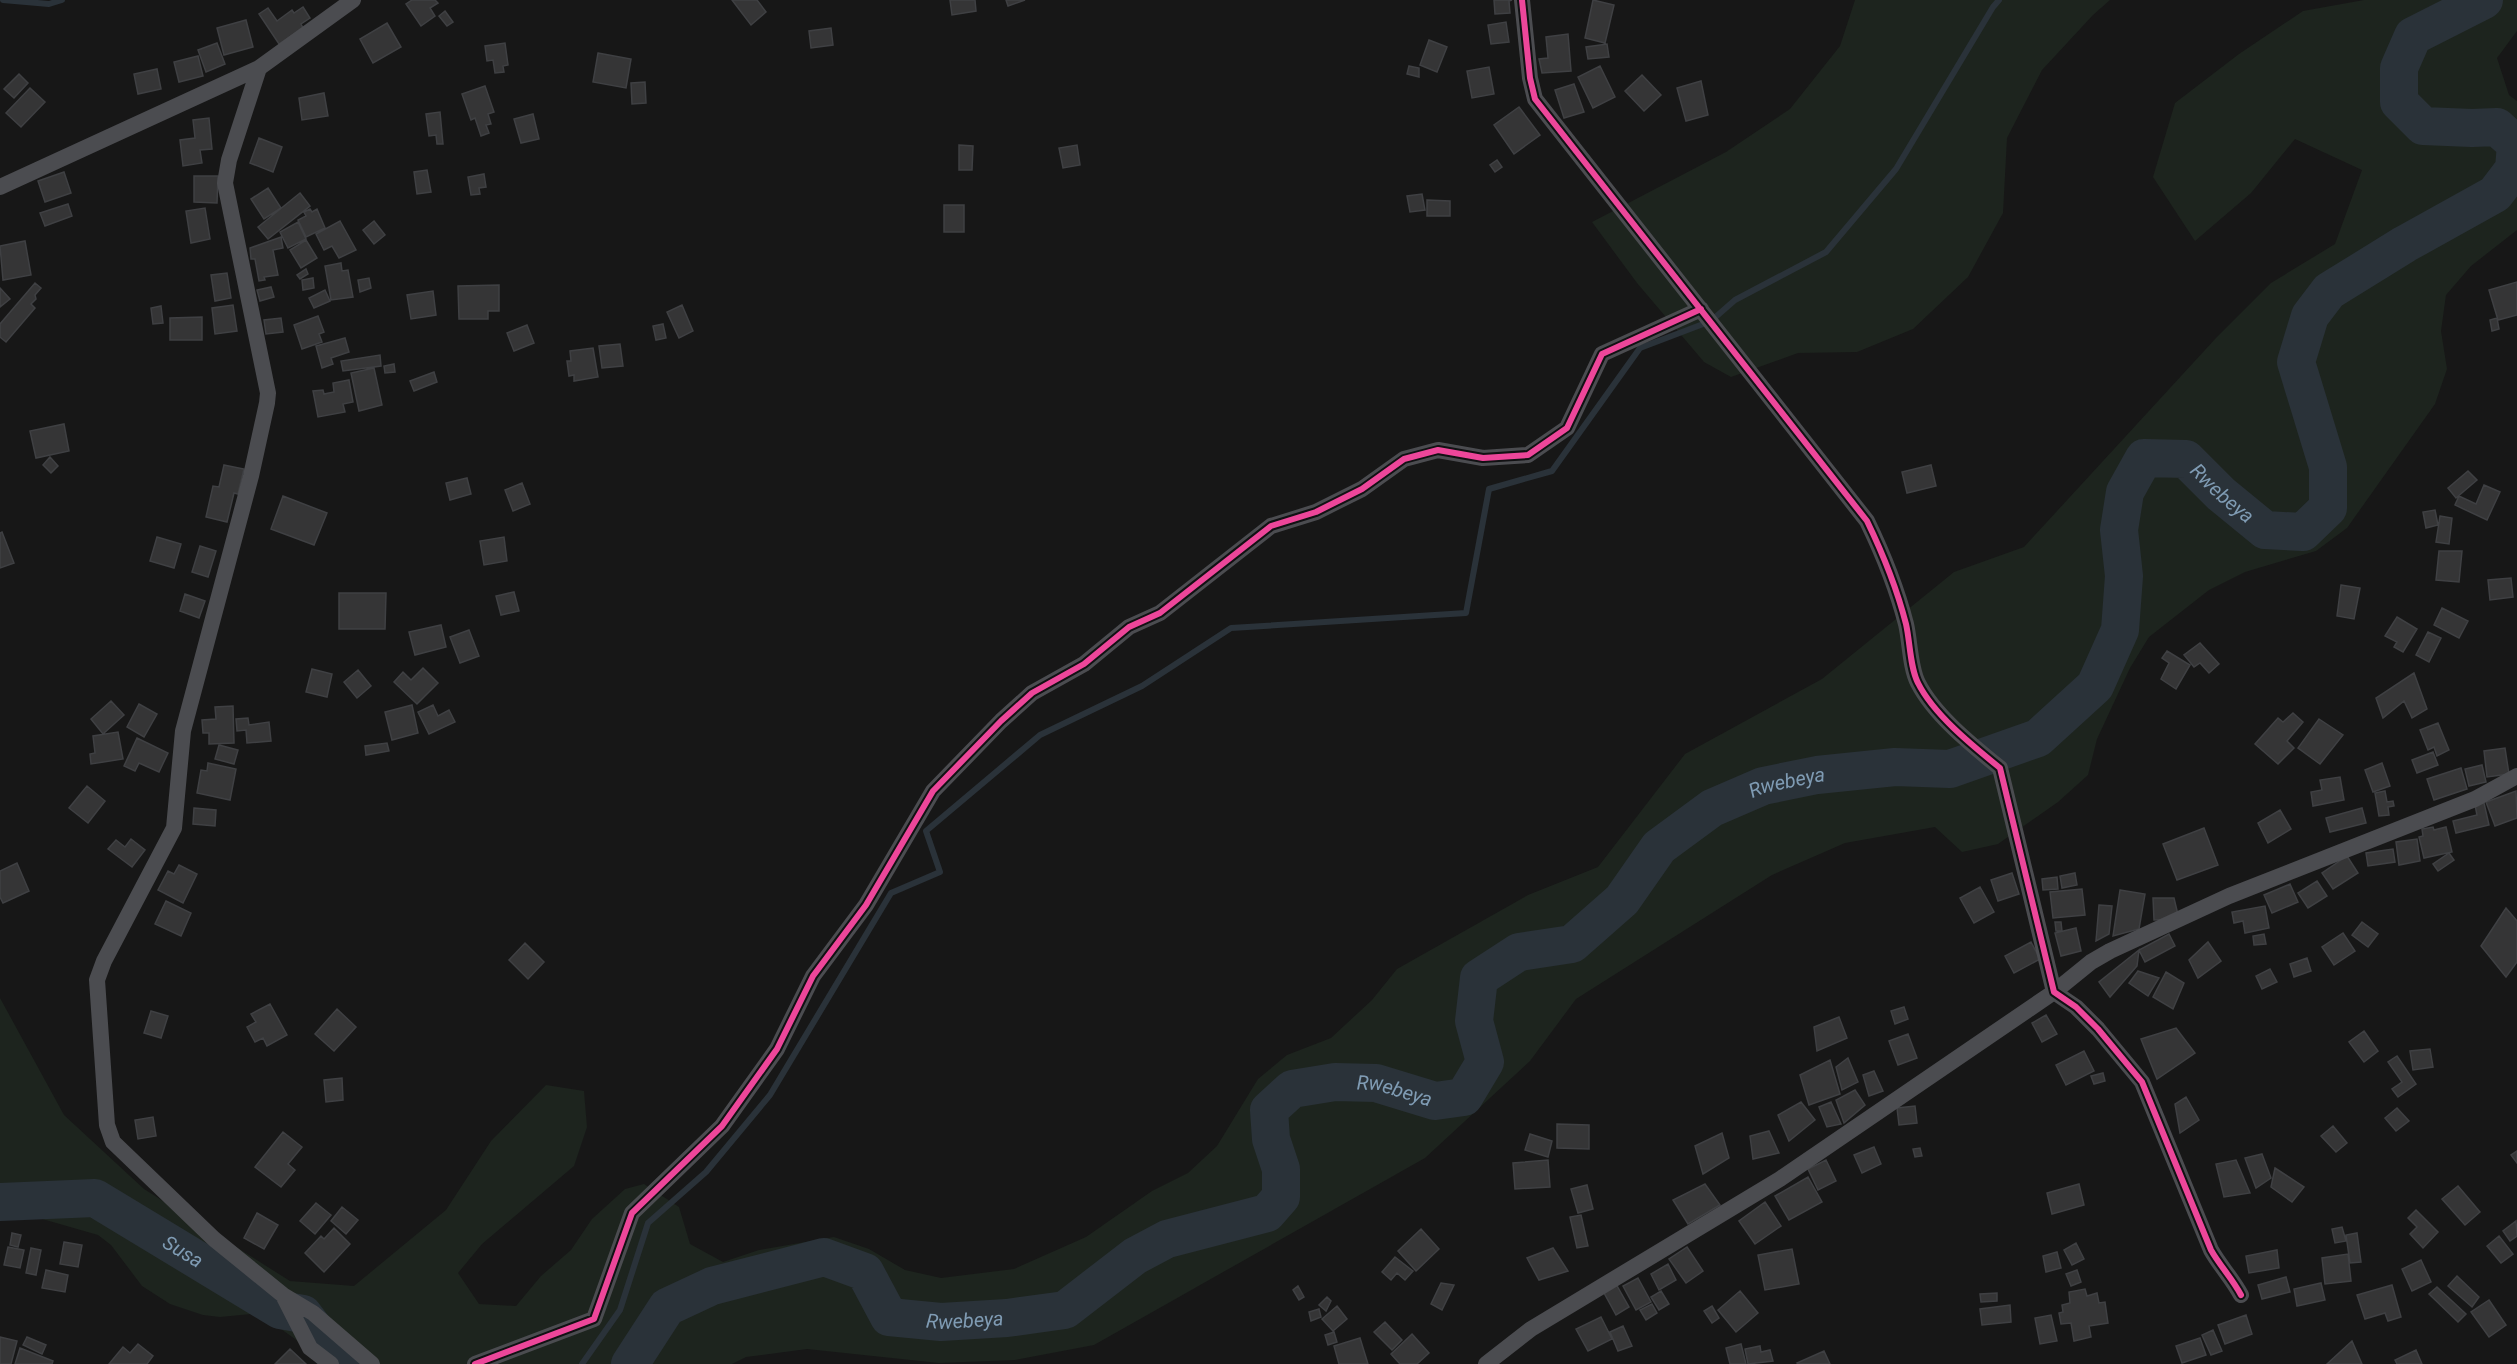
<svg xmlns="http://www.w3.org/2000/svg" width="2517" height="1364" font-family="Roboto,sans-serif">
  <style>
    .green { fill: #1d241e }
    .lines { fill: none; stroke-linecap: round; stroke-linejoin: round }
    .stream { stroke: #2a3239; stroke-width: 6 }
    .river { stroke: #2a3239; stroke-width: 38 }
    .building { fill: #353536; stroke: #3f4043; stroke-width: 1.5 }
    .street { stroke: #4b4c50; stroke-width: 16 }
    .cycleway-casing { stroke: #111113; stroke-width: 10 }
    .cycleway { stroke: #ed469a; stroke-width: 6 }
    .labels { text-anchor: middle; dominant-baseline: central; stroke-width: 4.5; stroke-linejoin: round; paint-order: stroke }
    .water-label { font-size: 20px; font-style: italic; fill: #7f9bb3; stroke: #111113 }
  </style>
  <rect width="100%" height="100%" fill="#171717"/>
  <path class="green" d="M1855,0H2110L2093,15L2042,70L2007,138L2003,213L1968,277L1913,329L1857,352L1798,353L1731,377L1704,362L1637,283L1592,222L1726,152L1790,109L1840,46Z
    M2364,0H2517V31L2497,58L2509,95L2517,101V230L2471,266L2446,295L2441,331L2447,369L2435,404L2347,528L2316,551L2245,572L2209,590L2149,637L2130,668L2097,739L2088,775L2058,802L1998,844L1962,852L1935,827L1845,843L1772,875L1576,999L1530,1061L1425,1158L1094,1345L1015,1360L939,1363L807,1349L746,1357L732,1364H323L295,1339L267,1319L251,1314L220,1317L203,1315L170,1304L142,1286L111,1245L98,1235L18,1212H0V998L64,1115L144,1189L290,1281L354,1286L446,1210L491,1141L546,1085L584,1091L587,1127L574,1166L482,1244L458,1273L479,1304L516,1306L541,1276L571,1250L592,1219L625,1189L644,1184L679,1207L690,1244L723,1262L759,1250L834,1237L869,1249L905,1270L941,1278L1014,1269L1086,1237L1152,1191L1188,1173L1217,1146L1258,1079L1287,1055L1331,1038L1372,1000L1397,969L1528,895L1598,867L1685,754L1822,679L1954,572L2024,547L2216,338L2271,283L2335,244L2362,170L2295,139L2251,193L2195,241L2153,177L2175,103L2239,54L2303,11Z"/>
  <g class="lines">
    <path class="stream" d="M3,0L49,4L62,0
      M582,1364L620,1310L648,1223L706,1172L770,1095L891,893L940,872L926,831L1040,735L1142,686L1231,628L1466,613L1489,489L1552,471L1640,348L1711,321L1735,300L1826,252L1896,169L1993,7L1999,0"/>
    <g class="river">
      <path id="s1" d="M0,1202L95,1198L280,1310L303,1314L341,1364"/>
      <path id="s2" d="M630,1364L667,1307L712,1286L824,1257L865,1272L889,1317L941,1322L1007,1318L1065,1310L1135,1256L1167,1239L1267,1213L1281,1197V1169L1271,1139L1269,1110L1292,1089L1335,1082L1376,1083L1435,1101L1464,1097L1485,1062L1474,1021L1479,978L1519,952L1572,944L1622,900L1659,847L1712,808L1763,786L1817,775L1895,767L1950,769L2038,738L2095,686L2120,630L2124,576L2119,530L2125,492L2144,458L2186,459L2221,494L2265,530L2303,532L2328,508V467L2296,362L2310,316L2329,291L2405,244L2495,194L2514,169L2516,144L2497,127L2472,128L2423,126L2399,102V68L2413,36L2484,0"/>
    </g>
  </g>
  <path class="building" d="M412,0H435L438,3L430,8L435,16L421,26L406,4Z
    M732,0H757L766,12L751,25Z
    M950,0H975L976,11L952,15Z
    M1006,0H1025L1008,6Z
    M1494,0H1512L1509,1L1510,13L1495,14Z
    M1593,0L1614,5L1605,43L1585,38Z
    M303,7L310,18L301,24L303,28L279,44L259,14L268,8L277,21L292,10L294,13Z
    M445,11L453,22L447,26L439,16Z
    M246,20L253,47L224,55L217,28Z
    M1506,22L1509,42L1491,44L1488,25Z
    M387,23L401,47L373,63L360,39Z
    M831,28L833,45L811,48L809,31Z
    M1568,34L1571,71L1542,73L1539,59L1548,58L1546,37Z
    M1429,40L1447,47L1437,72L1420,65Z
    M217,43L225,64L206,72L198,50Z
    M505,43L508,65L503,66L504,72L495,73L493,60L487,61L485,46Z
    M1607,44L1609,57L1588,59L1586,47Z
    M598,53L631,59L626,88L593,82Z
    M198,56L203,76L179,82L174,62Z
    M1409,66L1419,68V77L1407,74Z
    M1600,66L1615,97L1593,108L1578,77Z
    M1489,67L1494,94L1472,98L1467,71Z
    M157,69L161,89L138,94L134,74Z
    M19,74L28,83L14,98L4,89Z
    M1642,75L1661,95L1644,111L1625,91Z
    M1701,81L1708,115L1686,121L1677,88Z
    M645,82L646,103L632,104L631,83Z
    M1574,84L1584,112L1564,118L1555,90Z
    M485,86L494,112L488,114L491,124L486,125L489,133L481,136L475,118L471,120L462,94Z
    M30,88L45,102L21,127L6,113Z
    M324,93L328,116L302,120L299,98Z
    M1519,107L1540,135L1514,154L1494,125Z
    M440,112L443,144H437L436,135L429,136L426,114Z
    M533,114L539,139L521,143L514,119Z
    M209,118L212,149L200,150L202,163L183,166L180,140L195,138L193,120Z
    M259,138L282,147L273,172L250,163Z
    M959,145L973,146L972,170H959Z
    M1077,145L1080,165L1063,168L1059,148Z
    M1497,160L1502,167L1495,172L1490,165Z
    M427,170L431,192L417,194L414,172Z
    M64,172L71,193L45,202L38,181Z
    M484,174L486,187L479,188L480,194L471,195L468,177Z
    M194,176H218L217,203L194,202Z
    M268,188L281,208L264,219L251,199Z
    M300,193L310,206L268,239L258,227Z
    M1422,194L1425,210L1410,212L1407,196Z
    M1427,200L1450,201V216H1427Z
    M68,204L72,216L45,226L40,213Z
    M944,205H964V232H944Z
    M205,208L210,239L191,243L186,211Z
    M310,209L312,212L317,209L325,228L306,237L298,220L306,216L304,212Z
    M340,221L356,250L339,258L332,246L324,250L316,234Z
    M374,221L385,235L374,244L363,230Z
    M298,222L306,239L288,248L280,232Z
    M281,237L283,248L273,250L278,275L264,277L265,280L259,281L255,259H251L250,248Z
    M306,240L317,258L301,268L290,250Z
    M25,241L31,275L3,280L0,246Z
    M341,263L342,271L348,270L353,297L331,300L325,266Z
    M306,269L308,274L300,279L297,275Z
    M227,273L231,298L215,301L211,275Z
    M313,278L314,288L303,290L302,280Z
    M369,278L371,288L360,292L358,280Z
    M2517,282V315L2498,320L2489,290Z
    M35,283L41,288L35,295L36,299L31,304L35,308L6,342L0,337V324Z
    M499,285V311H488V319H459L458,286Z
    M271,287L274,297L260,301L257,290Z
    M0,288L10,299L0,307Z
    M325,290L330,301L314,308L309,298Z
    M433,291L436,315L411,319L407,295Z
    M233,305L237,331L215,334L212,308Z
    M682,305L693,331L679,338L667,312Z
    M161,306L163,323L153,324L151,308Z
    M318,316L324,332L319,334L322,342L302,349L294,325Z
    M202,317V340H170V318Z
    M281,318L283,332L266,334L264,320Z
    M2497,318L2499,329L2492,331L2490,320Z
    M663,324L666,338L656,340L653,326Z
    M527,325L534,343L514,351L507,333Z
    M345,338L349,352L331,358L333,364L322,368L316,346Z
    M620,344L623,366L602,368L599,346Z
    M593,348L598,377L574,381V375L569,376L567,361H571L570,351Z
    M380,355L381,366L343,371L341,361Z
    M394,364L395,372L385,373L384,366Z
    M374,368L382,405L359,411L351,373Z
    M434,372L437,382L414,391L410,381Z
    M349,380L353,402L343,404L345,412L318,417L313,391L323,390L324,394L334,392L333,383Z
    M64,424L69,451L36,458L30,431Z
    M50,457L58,466L51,473L43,465Z
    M224,465L244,469L238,494L234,493L227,522L206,517L213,486L219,487Z
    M1931,465L1936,486L1907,493L1902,472Z
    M2468,471L2477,480L2456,498L2448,488Z
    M467,478L471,494L450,500L446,483Z
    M522,483L530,504L513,511L505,490Z
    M2484,485L2500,492L2487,520L2455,505L2459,496L2476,504Z
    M283,496L327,513L314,545L271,529Z
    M2435,510L2438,525L2426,528L2423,512Z
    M2440,516L2452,518L2449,544L2436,542Z
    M2,532L14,563L0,568V533Z
    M157,537L181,544L174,568L150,561Z
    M504,537L507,561L484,565L480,541Z
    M200,546L216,551L208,577L192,572Z
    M2439,551H2462L2459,582L2436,580Z
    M2511,578L2513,597L2490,600L2488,580Z
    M2341,585L2360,588L2354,619L2337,616Z
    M514,592L519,611L501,615L496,596Z
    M339,593H386L385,629H339Z
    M185,594L205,601L199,618L180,611Z
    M2442,608L2468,621L2459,638L2434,625Z
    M2397,617L2417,629L2403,652L2394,647L2397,642L2385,636Z
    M441,625L446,647L415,655L409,632Z
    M469,630L479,656L460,663L450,637Z
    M2428,632L2441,638L2429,662L2416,655Z
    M2200,643L2219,664L2209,673L2200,663L2194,667L2184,655Z
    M2167,651L2190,665L2176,689L2161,679L2169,663L2162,658Z
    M423,668L438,683L417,704L394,682L403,672L411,680Z
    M312,669L332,674L327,697L306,692Z
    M358,670L371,686L357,698L344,682Z
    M2414,673L2427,709L2412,718L2404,701L2383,718L2376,698Z
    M111,701L124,715L103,734L91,719Z
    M139,704L157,714L144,737L127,727Z
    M412,705L418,733L392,740L385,712Z
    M433,705L438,716L449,710L455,722L429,734L418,712Z
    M233,706L234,743L209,744V733H203L202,720L216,719L215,707Z
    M2293,713L2303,722L2287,741L2294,748L2278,764L2255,744L2278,718L2283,722Z
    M248,718L249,725L269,722L271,741L247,743L246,730L237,731L236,719Z
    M2319,719L2343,735L2320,764L2298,748Z
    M2438,723L2449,750L2437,756L2434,747L2428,750L2420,730Z
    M118,732L123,759L91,764L90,754L95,753L93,736Z
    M137,738L168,753L159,772L139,763L135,771L124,766Z
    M387,743L389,751L366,755L365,746Z
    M219,745L238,750L234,764L215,759Z
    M2505,748L2509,774L2487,777L2484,751Z
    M2433,752L2438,765L2417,773L2412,760Z
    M208,763L236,769L230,800L197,793L201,770L207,771Z
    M2382,763L2390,786L2373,792L2365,770Z
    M2482,765L2486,782L2469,786L2465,769Z
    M2461,768L2467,789L2434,800L2427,779Z
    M2340,777L2344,800L2313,806L2311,792L2322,790L2320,780Z
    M87,786L105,801L88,823L69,808Z
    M2385,791L2387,802L2393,801L2394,806L2388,807L2389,815L2379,816L2375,793Z
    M2516,791L2517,818L2495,826L2486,802Z
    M2484,803L2489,825L2456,833L2453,821L2477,815L2475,805Z
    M194,808L216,810L215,826L193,824Z
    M2362,808L2366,823L2330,832L2326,818Z
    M2280,810L2291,829L2268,843L2258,823Z
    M2433,827L2434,830L2446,827L2452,852L2424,858L2419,837L2423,836L2422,829Z
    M2204,828L2218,865L2177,880L2163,844Z
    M131,839L145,850L132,867L108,849L116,840L125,847Z
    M2417,839L2420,861L2399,865L2396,842Z
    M2393,849L2395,862L2368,866L2366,853Z
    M2449,853L2454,860L2438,871L2433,864Z
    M2347,856L2358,873L2333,889L2322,873Z
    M17,863L29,891L3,903L0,897V871Z
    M179,865L197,874L183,903L158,890L168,871L174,874Z
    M2012,873L2019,894L1998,901L1991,880Z
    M2075,873L2077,885L2062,888L2060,876Z
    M2057,877L2058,889L2043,890L2042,879Z
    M2317,881L2327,896L2308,908L2298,893Z
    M2290,884L2298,902L2272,913L2264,895Z
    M1980,887L1994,912L1974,923L1960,898Z
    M2082,889L2085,915L2053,918L2050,892Z
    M2120,890L2145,894L2139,929L2113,936Z
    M2153,898H2174L2179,919L2154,920Z
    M166,901L191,913L181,936L155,924Z
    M2099,905L2112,906L2109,934L2096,941Z
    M2265,906L2269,928L2245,933L2243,921L2234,923L2232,912Z
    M2506,908L2517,921V962L2506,977L2481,946Z
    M2055,922H2061L2062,931H2056Z
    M2362,922L2378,934L2368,947L2352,935Z
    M2076,928L2081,951L2061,956L2055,933Z
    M2343,933L2355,951L2334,965L2322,947Z
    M2169,934L2175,946L2145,962L2139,950Z
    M2264,934L2266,944L2254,945L2253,936Z
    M2031,942L2040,959L2014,973L2005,956Z
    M2208,942L2221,961L2198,978L2189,960Z
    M525,943L544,962L528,979L509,960Z
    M2139,950L2137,966L2110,997L2099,982Z
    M2307,958L2311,971L2294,977L2290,964Z
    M2270,969L2277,982L2262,989L2256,976Z
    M2138,971L2159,978L2148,996L2129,983Z
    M2166,972L2184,983L2173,1009L2153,997Z
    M270,1004L287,1035L267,1046L263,1038L255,1042L247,1027L256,1022L251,1014Z
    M1904,1007L1908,1019L1895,1024L1891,1011Z
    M337,1009L356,1027L334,1051L315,1034Z
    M151,1011L168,1016L161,1038L144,1033Z
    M2046,1015L2057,1034L2042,1042L2032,1023Z
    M1839,1017L1847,1038L1817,1051L1814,1027Z
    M2176,1028L2195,1053L2157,1079L2141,1039Z
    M2364,1031L2378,1051L2364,1062L2349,1042Z
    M1908,1034L1917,1058L1898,1065L1889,1041Z
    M2430,1049L2433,1067L2413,1070L2410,1051Z
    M2084,1051L2094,1071L2066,1085L2056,1065Z
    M2397,1056L2416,1084L2398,1097L2392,1089L2402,1082L2388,1062Z
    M1848,1058L1858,1082L1842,1090L1836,1067Z
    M1830,1060L1840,1094L1809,1105L1800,1075Z
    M1874,1071L1883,1091L1869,1096L1863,1075Z
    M2103,1073L2105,1081L2094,1084L2091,1076Z
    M342,1078L343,1100L326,1102L324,1080Z
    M1855,1090L1865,1105L1844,1123L1836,1100Z
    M2186,1097L2199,1120L2180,1133L2175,1104Z
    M1801,1102L1815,1120L1789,1141L1778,1115Z
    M1831,1102L1841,1124L1827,1127L1819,1107Z
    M1915,1106L1917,1123L1899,1125L1897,1108Z
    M2397,1108L2409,1121L2396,1131L2385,1118Z
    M153,1117L156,1136L138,1139L135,1120Z
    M1557,1124L1589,1125V1149L1557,1148Z
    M2333,1126L2347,1143L2336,1152L2321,1136Z
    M1769,1131L1779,1153L1753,1159L1750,1136Z
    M283,1132L302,1147L288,1164L295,1170L281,1187L255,1167Z
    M1722,1133L1729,1158L1703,1174L1695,1146Z
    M1530,1134L1552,1141L1548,1157L1525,1150Z
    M1874,1147L1881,1164L1862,1173L1854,1155Z
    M1920,1148L1922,1156L1915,1157L1913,1149Z
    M2517,1151V1163L2511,1155Z
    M2262,1154L2271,1178L2256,1188L2245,1158Z
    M1548,1160L1550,1187L1515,1189L1513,1163Z
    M1826,1160L1836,1181L1818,1190L1808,1169Z
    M2236,1160L2250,1193L2224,1197L2216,1164Z
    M2275,1168L2304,1187L2292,1202L2271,1187Z
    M1808,1177L1822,1202L1789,1220L1775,1196Z
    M1705,1184L1720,1205L1688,1224L1673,1200Z
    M2079,1184L2084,1205L2052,1214L2047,1193Z
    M1587,1185L1593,1209L1578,1213L1571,1189Z
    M2458,1186L2480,1212L2465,1225L2442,1199Z
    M1765,1202L1781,1226L1755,1244L1739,1221Z
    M316,1203L331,1215L315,1234L300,1221Z
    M342,1207L358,1220L346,1234L331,1221Z
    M2416,1210L2438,1232L2423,1248L2410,1234L2417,1227L2408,1218Z
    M257,1213L278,1225L264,1249L244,1238Z
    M1581,1215L1588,1246L1577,1248L1570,1217Z
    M2516,1221L2517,1236L2510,1241L2503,1231Z
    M2342,1227L2346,1241L2335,1243L2332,1229Z
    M334,1228L350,1244L324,1272L305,1253L321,1236L324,1239Z
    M1421,1229L1439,1249L1416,1271L1398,1251Z
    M12,1233L21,1235L18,1247L10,1245Z
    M2357,1233L2361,1262L2350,1263L2346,1235Z
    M2499,1236L2513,1254L2501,1263L2487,1246Z
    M64,1242L82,1245L78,1267L60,1264Z
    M2076,1243L2084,1259L2072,1265L2064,1250Z
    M8,1247L24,1250L20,1268L4,1265Z
    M1687,1247L1703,1271L1686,1283L1669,1259Z
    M31,1248L41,1250L36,1275L26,1273Z
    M1553,1248L1568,1271L1539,1280L1527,1258Z
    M1792,1249L1799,1284L1765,1290L1758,1255Z
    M2277,1250L2279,1268L2249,1273L2246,1256Z
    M2057,1252L2061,1268L2046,1272L2043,1256Z
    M2348,1254L2351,1281L2325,1284L2322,1258Z
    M1395,1257L1413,1271L1405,1280L1397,1273L1391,1280L1382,1272Z
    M2421,1260L2431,1282L2412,1291L2402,1269Z
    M1668,1264L1676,1280L1659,1290L1651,1274Z
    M46,1270L68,1275L65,1292L42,1288Z
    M2077,1270L2081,1282L2071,1286L2066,1274Z
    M2457,1276L2479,1297L2472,1307L2448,1286Z
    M2286,1277L2290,1292L2262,1299L2258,1285Z
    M1638,1278L1651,1302L1636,1310L1623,1286Z
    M1441,1283L1454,1285L1442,1310L1431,1304Z
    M2321,1283L2325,1300L2297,1306L2294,1289Z
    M1616,1284L1629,1307L1616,1315L1603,1291Z
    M2392,1285L2401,1317L2388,1321L2385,1313L2365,1319L2357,1295Z
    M1298,1286L1304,1297L1299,1300L1293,1290Z
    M2437,1287L2466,1314L2458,1322L2429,1294Z
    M2085,1289L2087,1296L2097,1293L2099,1303L2105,1302L2108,1323L2089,1326L2091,1337L2074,1341L2071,1323L2061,1324L2059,1313L2063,1312L2062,1305L2070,1303L2069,1292Z
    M1661,1291L1669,1304L1659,1310L1651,1297Z
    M1740,1291L1758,1313L1736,1332L1718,1310Z
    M1997,1293V1301L1981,1302L1980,1294Z
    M1327,1297L1331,1301L1326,1311L1319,1305Z
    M2489,1300L2506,1325L2489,1337L2471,1312Z
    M1652,1304L1657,1313L1646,1320L1640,1310Z
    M2010,1305L2011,1322L1982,1325L1980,1309Z
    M1337,1306L1347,1319L1333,1331L1322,1319Z
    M1712,1306L1719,1318L1712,1323L1704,1311Z
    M1319,1309L1321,1317L1311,1321L1309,1312Z
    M2051,1315L2057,1341L2040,1344L2035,1318Z
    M2246,1315L2252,1334L2225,1344L2218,1325Z
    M1601,1317L1612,1339L1588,1351L1576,1329Z
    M1385,1322L1402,1340L1392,1350L1374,1332Z
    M1623,1326L1632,1346L1618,1351L1610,1332Z
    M2213,1330L2222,1351L2211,1355L2202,1335Z
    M1334,1332L1337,1342L1328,1345L1325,1335Z
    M1412,1334L1429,1353L1417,1364H1400L1391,1354Z
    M0,1337L17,1341L11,1364H0Z
    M27,1337L46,1345L42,1354L23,1345Z
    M1360,1338L1368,1364H1339L1334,1346Z
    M2200,1338L2206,1355L2182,1363L2176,1346Z
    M2352,1341L2362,1364H2327Z
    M138,1344L153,1356L147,1364H109L123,1347L130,1353Z
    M1741,1344L1746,1364H1730L1726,1348Z
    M1760,1346L1761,1352L1770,1350L1773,1361L1748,1364L1745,1349Z
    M20,1348L53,1361L52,1364H15Z
    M290,1349L306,1364H275Z
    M2416,1350L2422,1364H2397L2395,1360Z
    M1824,1351L1830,1364H1798L1797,1363Z"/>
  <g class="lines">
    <path class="street" d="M1522,0L1530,78L1535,99L1867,521C1883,554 1897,589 1906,624C1910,641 1910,668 1918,683C1934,715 1973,746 2000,768L2054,992L2076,1007L2098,1029L2142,1082L2211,1250C2220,1266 2232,1278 2241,1295
      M259,68L229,160L225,183L268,393L267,403L251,476L183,731L174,828L104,961L97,980L107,1125L113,1142L214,1239L283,1295L313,1313L372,1364
      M0,187L259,68L353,0
      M283,1295L310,1348L331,1364
      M475,1364L594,1319L632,1213L722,1126L777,1049L813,976L866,905L933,791L1001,721L1032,693L1084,664L1129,627L1160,613L1271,526L1316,512L1362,489L1404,459L1438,450L1483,458L1528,455L1567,428L1602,354L1701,309
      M1486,1364L1531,1329L1780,1179L2054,992L2091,962L2110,951L2229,896L2475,799L2517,776"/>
    <defs>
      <path id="cycleway" d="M1522,0L1530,78L1535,99L1867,521C1883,554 1897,589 1906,624C1910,641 1910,668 1918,683C1934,715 1973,746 2000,768L2054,992L2076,1007L2098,1029L2142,1082L2211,1250C2220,1266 2232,1278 2241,1295
        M475,1364L594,1319L632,1213L722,1126L777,1049L813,976L866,905L933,791L1001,721L1032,693L1084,664L1129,627L1160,613L1271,526L1316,512L1362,489L1404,459L1438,450L1483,458L1528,455L1567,428L1602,354L1701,309"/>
    </defs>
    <use href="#cycleway" class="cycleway-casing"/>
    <use href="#cycleway" class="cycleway"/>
  </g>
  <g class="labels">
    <g class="water-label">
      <text stroke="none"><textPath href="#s2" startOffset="2220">Rwebeya</textPath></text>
      <text stroke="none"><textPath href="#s2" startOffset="1554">Rwebeya</textPath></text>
      <text stroke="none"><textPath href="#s2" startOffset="978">Rwebeya</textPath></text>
      <text stroke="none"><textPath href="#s1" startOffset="198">Susa</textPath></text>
      <text stroke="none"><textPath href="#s2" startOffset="404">Rwebeya</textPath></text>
    </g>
  </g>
</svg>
